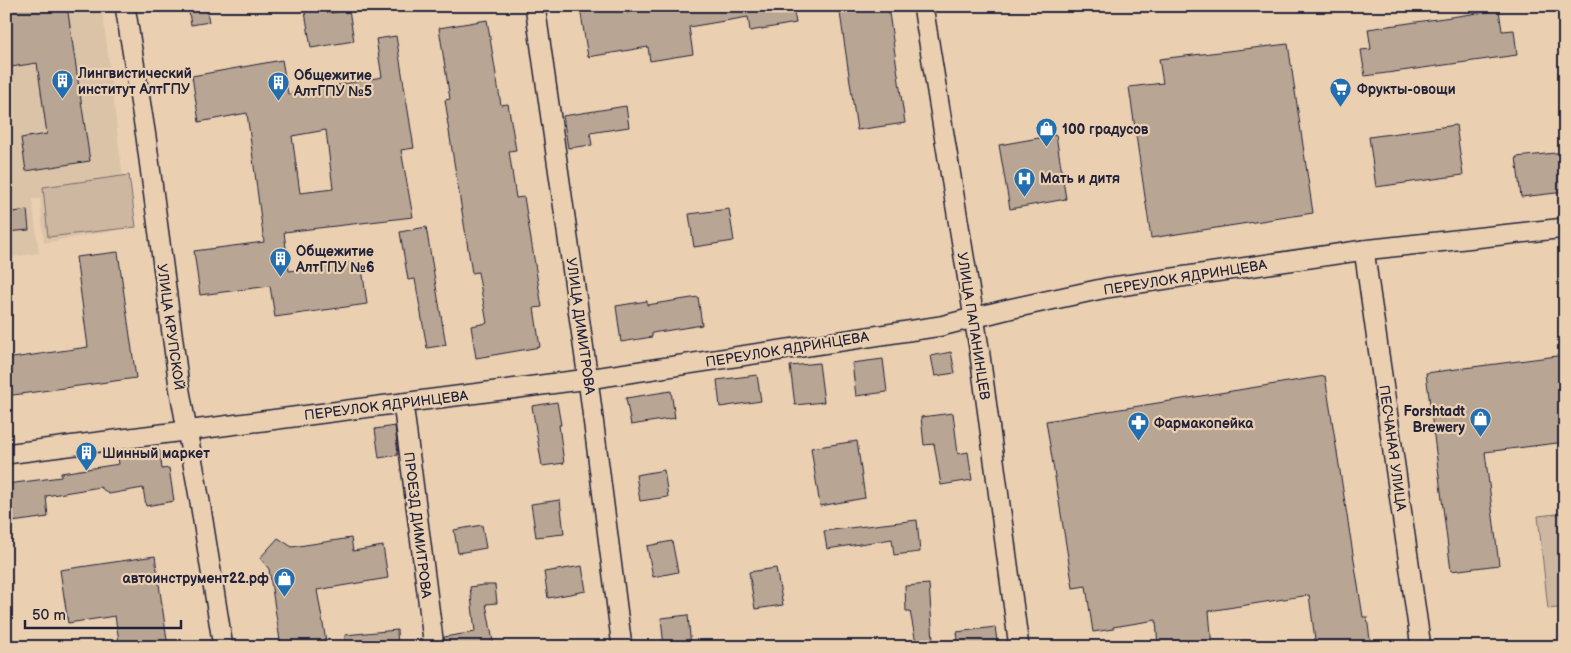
<svg xmlns="http://www.w3.org/2000/svg" width="1571" height="653" font-family="'Balsamiq Sans',sans-serif">
<style>
.built{fill:#dbc3a8}
.green{fill:#cdb7a0;stroke:#786c6e}
.building{fill:#b8a593;stroke:#22223b;fill-rule:evenodd}
.lines{fill:none;stroke-linecap:round;stroke-linejoin:round}
.minor-casing{stroke:#22223b;stroke-width:22}
.minor{stroke:#ead0b1;stroke-width:19}
.labels{text-anchor:middle;stroke-width:4.5;stroke-linejoin:round;paint-order:stroke}
.poi-label{font-size:14px;font-weight:bold;fill:#22223b;stroke:#ead0b1;text-anchor:start}
.street-label{font-size:14px;fill:#22223b;stroke:#ead0b1}
</style>
<rect width="100%" height="100%" fill="#ead0b1"/>
<filter id="ink" filterUnits="userSpaceOnUse"><feTurbulence type="fractalNoise" baseFrequency=".02" numOctaves="2"/><feDisplacementMap in="SourceGraphic" scale="10" xChannelSelector="R" yChannelSelector="G"/><feConvolveMatrix kernelMatrix="1 2 1 2 8 2 1 2 1" color-interpolation-filters="sRGB"/></filter>
<g filter="url(#ink)">
<path class="built" d="M6 6H102L129 228 44 243 40 199H32L39 253 6 258Z"/>
<g class="green">
<path d="M129 175 136 227 48 237 43 187Z"/>
<path d="M1565 513V607L1548 609 1538 516Z"/>
</g>
<g class="building">
<path d="M6 6H67L90 161 26 171 21 138 47 134 37 63 11 67 6 32Z"/>
<path d="M188 6H206L209 22 191 25Z"/>
<path d="M304 6H330L331 13 349 10 354 41 311 48Z"/>
<path d="M592 6H626L627 13 669 6H793L796 23 750 31 748 17 689 27 693 54 650 61 648 47 588 57 580 8Z"/>
<path d="M839 6H888L905 123 857 130Z"/>
<path d="M1499 10 1502 31 1514 30 1517 55 1365 76 1361 50 1371 49 1368 29Z"/>
<path d="M487 20 501 105 508 104 516 150 509 151 516 198 524 197 542 307 534 308 540 347 476 358 471 326 487 323 478 272 472 273 447 119H448L445 100 450 99 439 28Z"/>
<path d="M396 36 414 148 401 150 413 217 284 232 289 271 361 261 367 304 275 317 270 286 200 295 194 251 264 242 247 113 199 122 192 76 282 60 288 94 382 77 376 39ZM326 130 333 189 300 193 292 136Z"/>
<path d="M1288 44 1313 213 1151 238 1129 87 1163 83 1159 59Z"/>
<path d="M626 106 629 127 590 133 592 145 568 148 563 116Z"/>
<path d="M1456 125 1463 175 1376 187 1369 137Z"/>
<path d="M1056 135 1066 199 1010 209 999 145Z"/>
<path d="M1565 152V192L1521 197 1516 157Z"/>
<path d="M729 209 734 241 694 247 689 214Z"/>
<path d="M27 210 29 230 6 232V213Z"/>
<path d="M426 227 446 345 427 348 415 279 408 280 400 232Z"/>
<path d="M118 252 136 378 6 396V359L88 347 76 257Z"/>
<path d="M698 297 702 325 652 333V337L621 342 616 306 647 301V305Z"/>
<path d="M951 352 955 373 935 376 931 356Z"/>
<path d="M1565 355V442L1485 452 1499 565 1451 571 1426 373Z"/>
<path d="M883 359 887 392 856 396 852 363Z"/>
<path d="M819 363 824 402 795 405 790 366Z"/>
<path d="M757 375 761 401 720 407 717 380Z"/>
<path d="M1325 376 1363 617H1367L1371 647H1316L1309 595 1209 611 1212 647H1158L1156 620 1113 627V629L1093 632 1086 586 1073 588 1046 421Z"/>
<path d="M671 391 675 418 631 425 626 398Z"/>
<path d="M557 402 561 425H559L564 463 542 466 532 406Z"/>
<path d="M953 413 958 454 968 452 972 480 941 485 934 444 924 445 921 417Z"/>
<path d="M395 426 398 455 379 458 375 429Z"/>
<path d="M857 441 865 498 820 506 811 448Z"/>
<path d="M160 451 162 469 169 468 174 501 146 506 143 488 109 494 100 487 46 496 48 517 12 522 7 484 61 477V473L119 464 118 458Z"/>
<path d="M664 470 668 497 640 501 636 475Z"/>
<path d="M560 500 564 534 536 537 531 504Z"/>
<path d="M917 520 920 552 894 555 892 539 827 549 824 531Z"/>
<path d="M482 525 486 548 458 553 454 530Z"/>
<path d="M278 538 292 547 351 538 353 551 383 546 388 578 317 590 327 647H281L269 569 260 558Z"/>
<path d="M672 541 678 572 653 577 647 546Z"/>
<path d="M155 556 168 647H120L115 616 68 623 60 570Z"/>
<path d="M582 566 586 591 548 598 544 572Z"/>
<path d="M776 568 783 605 755 609 749 572Z"/>
<path d="M929 584 933 640 916 643 910 611H906L905 586Z"/>
<path d="M483 585H495L497 603 486 604 494 647H445L444 637 475 632 470 587Z"/>
<path d="M688 615 691 647H664L661 618Z"/>
<path d="M995 627 998 647H959L957 632Z"/>
<path d="M397 630 398 647H345V635Z"/>
</g>
<g class="lines">
<defs>
<g id="minor">
<path d="M125 6 146 137 179 386 200 502 223 647"/>
<path d="M535 6 588 379 622 647"/>
<path d="M923 6 979 348 1019 647"/>
<path d="M1364 250 1421 647"/>
<path d="M403 403 434 647"/>
<path d="M6 454 588 379 941 326 1009 309 1106 288 1364 250 1565 228"/>
</g>
</defs>
<use href="#minor" class="minor-casing"/>
<use href="#minor" class="minor"/>
</g>
</g>
<defs>
<symbol id="building-pin" viewBox="-11 -11 22 30"><path d="M0 17L-7.5 6A9.5 9.5 0 1 1 7.5 6Z" fill="#1f6fb2" stroke="#ead0b1"/><path d="M-4-6H4V6H1V3H-1V6H-4ZM-2.5-4.3h1.7v1.8h-1.7ZM.8-4.3h1.7v1.8H.8ZM-2.5-1h1.7V.8h-1.7ZM.8-1h1.7V.8H.8Z" fill="#fff"/></symbol>
<symbol id="supermarket-pin" viewBox="-11 -11 22 30"><path d="M0 17L-7.5 6A9.5 9.5 0 1 1 7.5 6Z" fill="#1f6fb2" stroke="#ead0b1"/><path d="M-6-5.5h2.5l.6 2H6L4.5 2H-2.5L-4.4-4H-6ZM-1.5 3.2a1.3 1.3 0 1 0 .1 0ZM3 3.2a1.3 1.3 0 1 0 .1 0Z" fill="#fff"/></symbol>
<symbol id="shop-pin" viewBox="-11 -11 22 30"><path d="M0 17L-7.5 6A9.5 9.5 0 1 1 7.5 6Z" fill="#1f6fb2" stroke="#ead0b1"/><path d="M-5-2.5h2.3a2.7 3.5 0 0 1 5.4 0H5L5.5 6h-11ZM-1.5-2.5h3a1.5 2.3 0 0 0-3 0Z" fill="#fff"/></symbol>
<symbol id="hospital-pin" viewBox="-11 -11 22 30"><path d="M0 17L-7.5 6A9.5 9.5 0 1 1 7.5 6Z" fill="#1f6fb2" stroke="#ead0b1"/><path d="M-5-5h3v3.5h4V-5h3V5h-3V1.5h-4V5h-3Z" fill="#fff"/></symbol>
<symbol id="pharmacy-pin" viewBox="-11 -11 22 30"><path d="M0 17L-7.5 6A9.5 9.5 0 1 1 7.5 6Z" fill="#1f6fb2" stroke="#ead0b1"/><path d="M-2-6h4v4h4v4h-4v4h-4v-4h-4v-4h4Z" fill="#fff"/></symbol>
</defs>
<g fill-rule="evenodd">
<use href="#building-pin" x="50" y="68" width="25" height="34"/>
<use href="#building-pin" x="266" y="70" width="25" height="34"/>
<use href="#supermarket-pin" x="1328" y="76" width="25" height="34"/>
<use href="#shop-pin" x="1034" y="116" width="25" height="34"/>
<use href="#hospital-pin" x="1012" y="166" width="25" height="34"/>
<use href="#building-pin" x="268" y="246" width="25" height="34"/>
<use href="#shop-pin" x="1468" y="406" width="25" height="34"/>
<use href="#pharmacy-pin" x="1126" y="410" width="25" height="34"/>
<use href="#building-pin" x="74" y="440" width="25" height="34"/>
<use href="#shop-pin" x="272" y="566" width="25" height="34"/>
</g>
<g class="labels">
<g class="poi-label">
<text x="78" y="78">Лингвистический<tspan x="78" dy="16">институт АлтГПУ</tspan></text>
<text x="294" y="80">Общежитие<tspan x="294" dy="16">АлтГПУ №5</tspan></text>
<text x="1357" y="94">Фрукты-овощи</text>
<text x="1062" y="134">100 градусов</text>
<text x="1040" y="183">Мать и дитя</text>
<text x="296" y="256">Общежитие<tspan x="296" dy="16">АлтГПУ №6</tspan></text>
<text x="1465" y="416" text-anchor="end">Forshtadt<tspan x="1465" dy="16">Brewery</tspan></text>
<text x="1154" y="428">Фармакопейка</text>
<text x="102" y="458">Шинный маркет</text>
<text x="269" y="583" text-anchor="end">автоинструмент22.рф</text>
</g>
<g class="street-label">
<text transform="translate(1185 277) rotate(-9)" y="5">ПЕРЕУЛОК ЯДРИНЦЕВА</text>
<text transform="translate(581 326) rotate(82)" y="5">УЛИЦА ДИМИТРОВА</text>
<text transform="translate(974 326) rotate(81)" y="5">УЛИЦА ПАПАНИНЦЕВ</text>
<text transform="translate(171 327) rotate(82)" y="5">УЛИЦА КРУПСКОЙ</text>
<text transform="translate(787 349) rotate(-9)" y="5">ПЕРЕУЛОК ЯДРИНЦЕВА</text>
<text transform="translate(386 405) rotate(-7)" y="5">ПЕРЕУЛОК ЯДРИНЦЕВА</text>
<text transform="translate(1393 448) rotate(82)" y="5">ПЕСЧАНАЯ УЛИЦА</text>
<text transform="translate(418 525) rotate(83)" y="5">ПРОЕЗД ДИМИТРОВА</text>
</g>
</g>
<rect width="1571" height="653" fill="none" stroke="#ead0b1" stroke-width="25"/>
<rect x="12" y="12" width="1546" height="628" fill="none" stroke="#22223b" stroke-width="2" filter="url(#ink)"/>
<path d="M25 620v8h156v-8" fill="none" stroke="#22223b" stroke-width="2.5"/>
<text x="32" y="620" font-size="15" fill="#22223b" stroke="#ead0b1" stroke-width="4" paint-order="stroke">50 m</text>
</svg>
